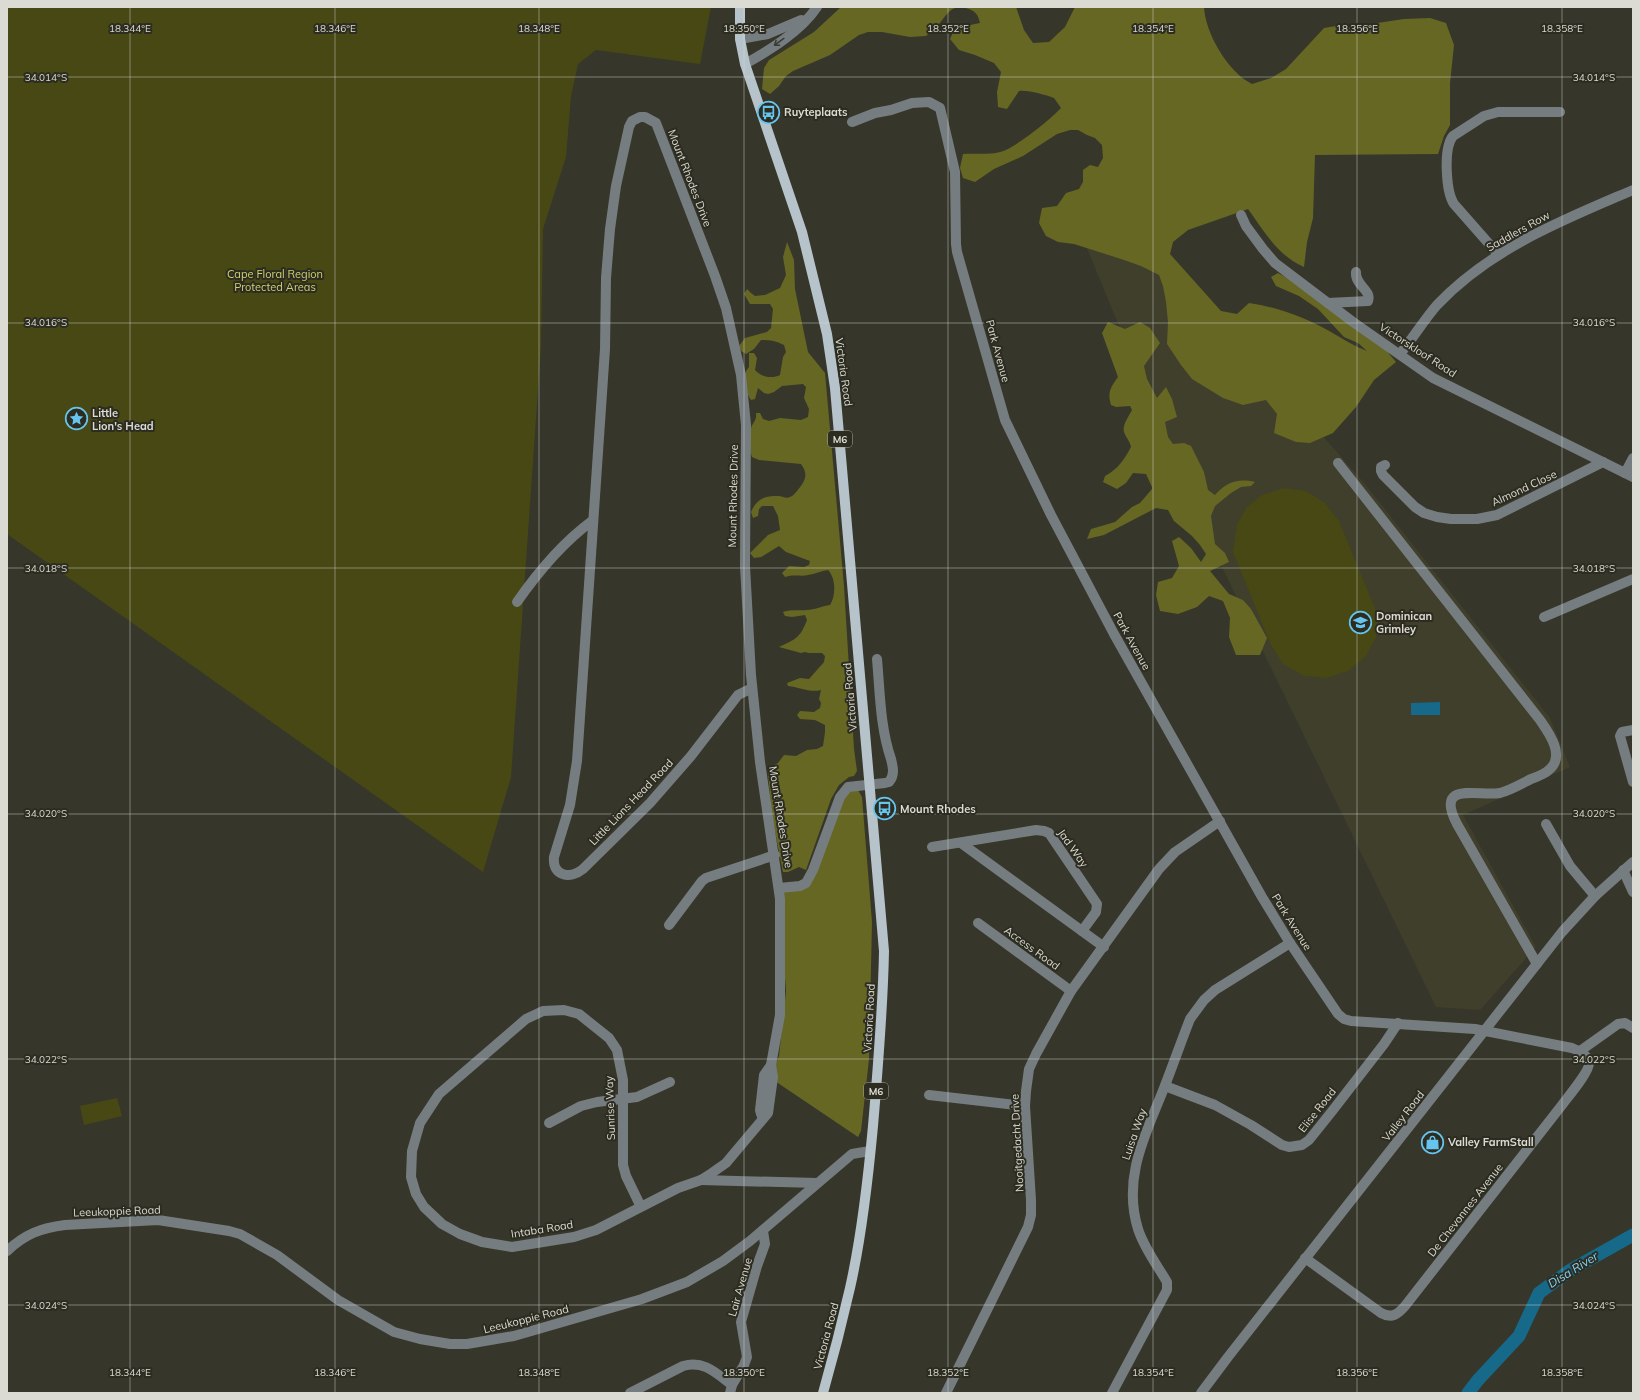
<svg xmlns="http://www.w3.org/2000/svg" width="1640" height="1400" font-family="Mulish,sans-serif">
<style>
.built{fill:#3f3f2c}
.green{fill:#484815}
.forest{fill:#666723}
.water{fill:#176989}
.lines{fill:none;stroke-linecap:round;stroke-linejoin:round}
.river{stroke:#176989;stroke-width:13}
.minor{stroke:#767d80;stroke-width:10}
.major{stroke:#b6c3ca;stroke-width:10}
.oneway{stroke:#3b3c33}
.ticks{fill:none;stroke:#dbdbd4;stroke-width:1;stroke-opacity:0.45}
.labels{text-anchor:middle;stroke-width:4;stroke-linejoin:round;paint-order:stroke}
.shield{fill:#2c2c20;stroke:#a6a69e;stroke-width:1}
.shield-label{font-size:10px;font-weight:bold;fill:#dbdbd4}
.poi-label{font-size:11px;font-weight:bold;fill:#dbdbd4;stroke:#2c2c20;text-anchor:start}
.street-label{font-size:11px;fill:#dbdbd4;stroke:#2c2c20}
.park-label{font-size:11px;fill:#d0d272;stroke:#2c2c20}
.water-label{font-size:12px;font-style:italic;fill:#84d5fb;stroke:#2c2c20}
.ticks-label{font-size:10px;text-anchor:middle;fill:#dbdbd4;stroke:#2c2c20;stroke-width:4;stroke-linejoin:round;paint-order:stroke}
</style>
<rect width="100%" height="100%" fill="#36372a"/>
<path class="built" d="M1076 222 1169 261 1365 484 1550 718 1570 767 1463 815 1536 947 1480 1010 1436 1007 1202 526Z"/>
<g class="green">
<path d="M7 7H711L700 64 596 50 578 64 571 96 566 157 543 229 541 346 511 777 483 872 7 534Z"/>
<path d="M1284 488 1306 491 1325 503 1339 521 1378 616 1376 637 1366 656 1350 670 1327 678 1304 676 1283 664 1271 645 1233 552 1237 524 1247 507 1262 495Z"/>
<path d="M117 1098 122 1116 84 1125 80 1106Z"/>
</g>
<g class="forest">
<path d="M841 7H1016L1024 30 1033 43 1049 42 1065 27 1075 7H1204C1205 29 1221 58 1237 73 1241 78 1247 81 1252 84L1271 78 1286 69 1324 28 1342 25H1364L1404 19 1430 18 1446 23 1454 45 1450 83V125L1444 136 1438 154 1315 155 1313 218 1307 242 1304 267C1278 256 1264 231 1248 209L1188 230 1173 242 1170 254 1221 311 1237 314 1249 303C1278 307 1306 318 1331 332 1343 339 1354 346 1367 351L1358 343 1344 337 1318 309 1299 296 1276 286 1271 277 1278 273 1302 286 1385 349 1396 362 1374 380 1356 407 1333 433 1310 443 1296 442 1274 433 1277 414 1266 400 1243 405 1223 398 1192 379 1181 365 1167 344 1168 322 1166 302 1163 286 1159 275 1141 266 1121 259 1074 244 1058 242 1046 236 1039 223 1042 208 1057 206 1066 193 1079 189 1083 182V170L1090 165 1098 167 1103 158 1102 145 1095 138 1087 135 1078 130H1070L1057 134 1023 156 994 169 975 182 963 178 960 168 963 154C974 153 989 155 1000 152 1014 149 1050 120 1061 108L1054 98C1045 95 1029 90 1019 91L1007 109 998 107 997 92 1001 72 994 63 975 55 959 50 950 39 955 28 980 23C978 16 977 12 969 9 951 3 948 14 938 25 934 29 930 32 926 36L910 37 882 32H868L859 35 830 55 793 71 786 76 779 86 770 94 762 89 764 68 769 60 814 32Z"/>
<path d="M787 242 794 260 795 289 808 352 825 373 844 586 854 749 857 771 854 776 849 777 839 785 831 799 806 870 799 867 788 872H783L772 816 768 773 772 766 778 763 784 755 796 756 807 750 817 749 823 746 825 732V725L815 720 800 719 797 715 800 711 814 712 820 708 821 703 819 699 821 690C810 693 799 687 788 686L787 683 800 678 809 679 824 662 825 656 822 653H809L805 652 801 653 779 647C796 639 800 638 807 620L805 615 792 617 785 616 783 612C792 609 799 611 807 610 814 610 822 606 830 605 836 596 836 578 828 570 821 571 815 574 808 575 802 577 794 574 785 577L782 573 789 566 804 567 809 565 810 561 786 552 779 546 761 557 754 558 750 553 768 535 780 530 778 516 773 506H762L759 509 758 516 753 518 751 512C756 500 764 495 778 496 782 496 786 499 790 497 793 496 795 493 797 491 805 481 809 475 801 464L759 460 752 457C750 451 748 434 751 428 753 422 757 421 756 413H760L763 419 769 421 780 418 801 420 808 417 809 409 804 398 806 387 803 384 782 386 774 392 768 394 764 393 758 388 755 399 751 400C745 392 741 375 749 367V353H754L757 358 755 370C761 377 772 379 780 375L783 357 786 352 784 345C776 341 770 340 761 340L754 349 746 354 741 351 739 346 745 338 767 332 771 328 773 309 770 304H750L744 294 747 289 751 293 755 296 765 295 780 288 786 275 783 257Z"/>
<path d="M1108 322 1125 329 1140 322 1150 328 1160 343 1144 366 1147 379 1157 398 1166 387 1172 399 1177 417 1165 422 1168 437 1173 444 1184 443 1191 446 1204 472 1208 490 1215 495C1227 482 1237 478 1255 482L1251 486 1241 487 1231 493 1215 506 1211 516 1215 544 1225 553 1229 562 1210 571 1229 594 1243 600 1251 609 1267 638 1260 655H1236L1229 637 1230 618 1223 601 1209 596 1197 607 1178 614 1160 611 1156 595 1158 582 1172 578 1179 566 1172 541 1179 537 1191 548 1201 562 1206 554 1200 545 1192 536 1174 521 1168 510 1156 508 1104 535 1087 539 1091 529 1115 522 1132 507 1140 503 1152 489V487L1146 474 1133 473 1126 483 1117 489 1103 482 1105 476C1118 469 1124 460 1131 447 1130 441 1126 438 1124 432 1122 425 1129 416 1132 410L1130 406 1116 407 1111 405C1107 392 1111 387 1118 377L1102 333Z"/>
<path d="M848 790H858L862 797 872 922 869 1059 861 1131 858 1137 769 1077 779 1056 786 991 784 964V892L805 887Z"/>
</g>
<path class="water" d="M1440 702V715H1411V703Z"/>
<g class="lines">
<path class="river" d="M1468 1393 1478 1380 1519 1336 1539 1293 1569 1271 1633 1235"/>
<g class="minor">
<path d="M740 39 768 34 801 20"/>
<path d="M745 64C770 50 801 31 817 7"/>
<path d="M852 122 875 113 891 110 912 103 929 102 940 108 955 172 956 244 957 252 1005 420 1051 515 1114 634 1262 897 1290 943 1338 1014 1344 1019 1351 1021 1475 1029 1572 1048C1579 1051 1587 1054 1589 1062 1591 1070 1567 1098 1562 1105L1405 1306C1398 1314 1392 1319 1381 1313L1305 1258"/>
<path d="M1241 215 1246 226 1263 249 1275 263 1353 322 1433 378 1633 477"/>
<path d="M1498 254 1454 204C1446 192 1443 148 1453 136L1484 116 1498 112H1560"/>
<path d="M1328 303 1368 301C1372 290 1355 286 1356 272"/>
<path d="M1400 354C1413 338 1424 320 1437 305 1491 248 1563 220 1633 190"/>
<path d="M1338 463 1540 720C1549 733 1565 755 1550 769 1545 774 1537 777 1531 779 1521 784 1511 790 1500 793 1479 797 1434 780 1457 824L1537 964"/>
<path d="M1385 465 1381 467V471L1383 475 1415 507 1424 513 1437 517 1451 519H1477L1497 515 1603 462"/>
<path d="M1625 473 1633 458"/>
<path d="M517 602C538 572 562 543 592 521"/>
<path d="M1544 617 1633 579"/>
<path d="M1633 730 1622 732 1620 736 1633 782"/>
<path d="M1546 824 1570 866 1595 896"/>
<path d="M961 843 1104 947"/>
<path d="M932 847 1036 830 1044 831 1049 833 1097 904 1096 912 1082 931"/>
<path d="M1623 870 1633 892"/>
<path d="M779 888 800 886 806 883 813 870 840 797 848 787 885 783 889 782C895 775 893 767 891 759 880 727 880 692 877 659"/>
<path d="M978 923 1071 991"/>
<path d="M669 925 702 881 706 878 775 855"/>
<path d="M1580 1051 1618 1024 1625 1023 1633 1028"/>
<path d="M1165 1086 1215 1105 1251 1125 1282 1145 1289 1147 1302 1145 1309 1140 1333 1110 1384 1044 1398 1023"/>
<path d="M929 1095 1025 1106"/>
<path d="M763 1118 761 1114 760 1110 764 1075 771 1065"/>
<path d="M549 1123 581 1106 597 1102 637 1097 670 1082"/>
<path d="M701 1180 817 1183"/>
<path d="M641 1207 626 1176 623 1165V1080L617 1050 609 1038 579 1014 564 1010 543 1011 526 1019 439 1094 420 1123 412 1151 411 1177 416 1194 424 1207 442 1224 460 1234 482 1242 512 1247 574 1237 596 1230 678 1188 701 1180 709 1175 726 1163 768 1113 773 1077 771 1065 780 1015V899L760 762 751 675 745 566 746 425 741 375 726 308 715 276 656 123 645 117H640L632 121 629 127 616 186 610 229 606 278 605 349 577 761 570 805 554 857C552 877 571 879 583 869L650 803 691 756 738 695 752 688"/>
<path d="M7 1251C25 1234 41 1228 65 1225L158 1220 229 1231 240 1234 277 1255 338 1300 394 1332 420 1339 450 1344H467L514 1336 642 1299 687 1282 723 1261 750 1241 852 1154 870 1151"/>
<path d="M630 1393 683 1366C704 1360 716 1373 732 1385"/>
<path d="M730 1393 732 1385 744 1365 747 1357 741 1322 757 1266 765 1244 763 1231"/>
<path d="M946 1393 1028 1227 1031 1215V1200L1025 1106 1026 1091 1029 1069 1036 1054 1071 991 1159 869 1175 852 1220 821"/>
<path d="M1112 1393 1167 1290V1282C1157 1265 1144 1248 1138 1229 1122 1177 1146 1134 1164 1088 1173 1065 1181 1042 1190 1019L1204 1000 1215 990 1290 943"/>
<path d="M1201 1393 1228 1357 1562 932 1595 896 1633 862"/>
</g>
<path class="major" d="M740 7V39L745 64 802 232 827 334 835 388 884 951C883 1009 878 1067 873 1126 868 1180 862 1235 850 1288 842 1323 833 1358 823 1393"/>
</g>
<defs><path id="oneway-shaft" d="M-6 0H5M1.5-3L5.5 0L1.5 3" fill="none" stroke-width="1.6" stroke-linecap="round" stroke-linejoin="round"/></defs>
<use class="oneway" href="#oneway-shaft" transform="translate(779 42) rotate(144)"/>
<path class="ticks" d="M130 7V1393M335 7V1393M539 7V1393M744 7V1393M948 7V1393M1153 7V1393M1357 7V1393M1562 7V1393M7 77H1633M7 323H1633M7 568H1633M7 814H1633M7 1059H1633M7 1305H1633"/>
<defs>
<symbol id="bus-ring" viewBox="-11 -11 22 22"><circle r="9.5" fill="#2c2c20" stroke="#66c4ef" stroke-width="1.5"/><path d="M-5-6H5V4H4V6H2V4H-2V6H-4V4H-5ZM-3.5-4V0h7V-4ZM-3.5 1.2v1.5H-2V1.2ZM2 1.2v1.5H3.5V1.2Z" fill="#66c4ef"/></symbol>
<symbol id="sight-ring" viewBox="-11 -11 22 22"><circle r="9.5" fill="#2c2c20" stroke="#66c4ef" stroke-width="1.5"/><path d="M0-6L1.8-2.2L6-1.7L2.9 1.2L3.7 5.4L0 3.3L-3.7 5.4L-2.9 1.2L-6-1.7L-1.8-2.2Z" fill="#66c4ef"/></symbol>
<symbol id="school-ring" viewBox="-11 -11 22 22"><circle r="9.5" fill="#2c2c20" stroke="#66c4ef" stroke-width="1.5"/><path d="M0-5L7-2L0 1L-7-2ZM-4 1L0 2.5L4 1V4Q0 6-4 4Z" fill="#66c4ef"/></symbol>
<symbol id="shop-ring" viewBox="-11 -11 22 22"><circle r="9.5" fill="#2c2c20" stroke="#66c4ef" stroke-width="1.5"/><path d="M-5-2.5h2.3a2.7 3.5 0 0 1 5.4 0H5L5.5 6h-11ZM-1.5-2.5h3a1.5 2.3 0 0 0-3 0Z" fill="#66c4ef"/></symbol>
</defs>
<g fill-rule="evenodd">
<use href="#bus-ring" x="756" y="100" width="25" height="25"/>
<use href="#sight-ring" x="64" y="406" width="25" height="25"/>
<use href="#school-ring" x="1348" y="610" width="25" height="25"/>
<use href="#bus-ring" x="872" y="796" width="25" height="25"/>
<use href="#shop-ring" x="1420" y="1130" width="25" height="25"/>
</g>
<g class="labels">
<g class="shield">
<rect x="828" y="431" width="24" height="16" rx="3"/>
<rect x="864" y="1083" width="24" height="16" rx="3"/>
</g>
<g class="shield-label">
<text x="840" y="443">M6</text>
<text x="876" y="1095">M6</text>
</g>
<g class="poi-label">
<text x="784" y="116">Ruyteplaats</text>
<text x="92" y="417">Little<tspan x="92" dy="13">Lion's Head</tspan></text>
<text x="1376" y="620">Dominican<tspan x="1376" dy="13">Grimley</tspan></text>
<text x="900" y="813">Mount Rhodes</text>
<text x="1448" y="1146">Valley FarmStall</text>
</g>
<g class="street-label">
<text transform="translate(690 178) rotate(69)" y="4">Mount Rhodes Drive</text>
<text transform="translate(1518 231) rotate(-29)" y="4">Saddlers Row</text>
<text transform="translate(1418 350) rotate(33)" y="4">Victorskloof Road</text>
<text transform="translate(998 351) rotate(75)" y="4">Park Avenue</text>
<text transform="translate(844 372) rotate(82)" y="4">Victoria Road</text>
<text transform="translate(1524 488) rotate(-25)" y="4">Almond Close</text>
<text transform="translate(733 496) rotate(-89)" y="4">Mount Rhodes Drive</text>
<text transform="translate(1132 641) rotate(61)" y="4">Park Avenue</text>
<text transform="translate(850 697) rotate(-95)" y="4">Victoria Road</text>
<text transform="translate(631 802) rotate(-46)" y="4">Little Lions Head Road</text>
<text transform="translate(781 817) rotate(81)" y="4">Mount Rhodes Drive</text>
<text transform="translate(1073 848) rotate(55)" y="4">Jad Way</text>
<text transform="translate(1292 922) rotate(58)" y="4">Park Avenue</text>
<text transform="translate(1032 948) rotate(36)" y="4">Access Road</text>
<text transform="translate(869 1018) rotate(-87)" y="4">Victoria Road</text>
<text transform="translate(610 1108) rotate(-92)" y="4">Sunrise Way</text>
<text transform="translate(1317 1110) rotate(-52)" y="4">Elise Road</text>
<text transform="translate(1403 1116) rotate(-52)" y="4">Valley Road</text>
<text transform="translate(1134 1134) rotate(-71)" y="4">Luisa Way</text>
<text transform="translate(1017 1143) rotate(-93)" y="4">Nooitgedacht Drive</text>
<text transform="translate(1465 1210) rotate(-52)" y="4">De Chevonnes Avenue</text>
<text transform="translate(117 1211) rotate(-2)" y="4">Leeukoppie Road</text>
<text transform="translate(542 1229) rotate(-9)" y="4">Intaba Road</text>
<text transform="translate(740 1287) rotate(-74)" y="4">Lair Avenue</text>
<text transform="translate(526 1319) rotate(-14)" y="4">Leeukoppie Road</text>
<text transform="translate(826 1336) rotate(-75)" y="4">Victoria Road</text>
</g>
<g class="park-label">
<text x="275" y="278">Cape Floral Region<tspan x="275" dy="13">Protected Areas</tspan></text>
</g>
<g class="water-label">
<text transform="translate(1573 1270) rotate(-32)" y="4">Disa River</text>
</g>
</g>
<g class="ticks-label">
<text x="130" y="32">18.344°E</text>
<text x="335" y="32">18.346°E</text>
<text x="539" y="32">18.348°E</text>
<text x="744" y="32">18.350°E</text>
<text x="948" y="32">18.352°E</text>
<text x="1153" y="32">18.354°E</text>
<text x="1357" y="32">18.356°E</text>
<text x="1562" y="32">18.358°E</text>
<text x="46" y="81">34.014°S</text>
<text x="1594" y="81">34.014°S</text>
<text x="46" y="326">34.016°S</text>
<text x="1594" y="326">34.016°S</text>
<text x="46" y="572">34.018°S</text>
<text x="1594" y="572">34.018°S</text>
<text x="46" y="817">34.020°S</text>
<text x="1594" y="817">34.020°S</text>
<text x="46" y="1063">34.022°S</text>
<text x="1594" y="1063">34.022°S</text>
<text x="46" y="1309">34.024°S</text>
<text x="1594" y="1309">34.024°S</text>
<text x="130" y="1376">18.344°E</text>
<text x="335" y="1376">18.346°E</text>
<text x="539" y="1376">18.348°E</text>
<text x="744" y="1376">18.350°E</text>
<text x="948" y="1376">18.352°E</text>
<text x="1153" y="1376">18.354°E</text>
<text x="1357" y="1376">18.356°E</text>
<text x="1562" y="1376">18.358°E</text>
</g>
<rect width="1640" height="1400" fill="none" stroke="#dbdbd4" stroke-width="16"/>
</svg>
